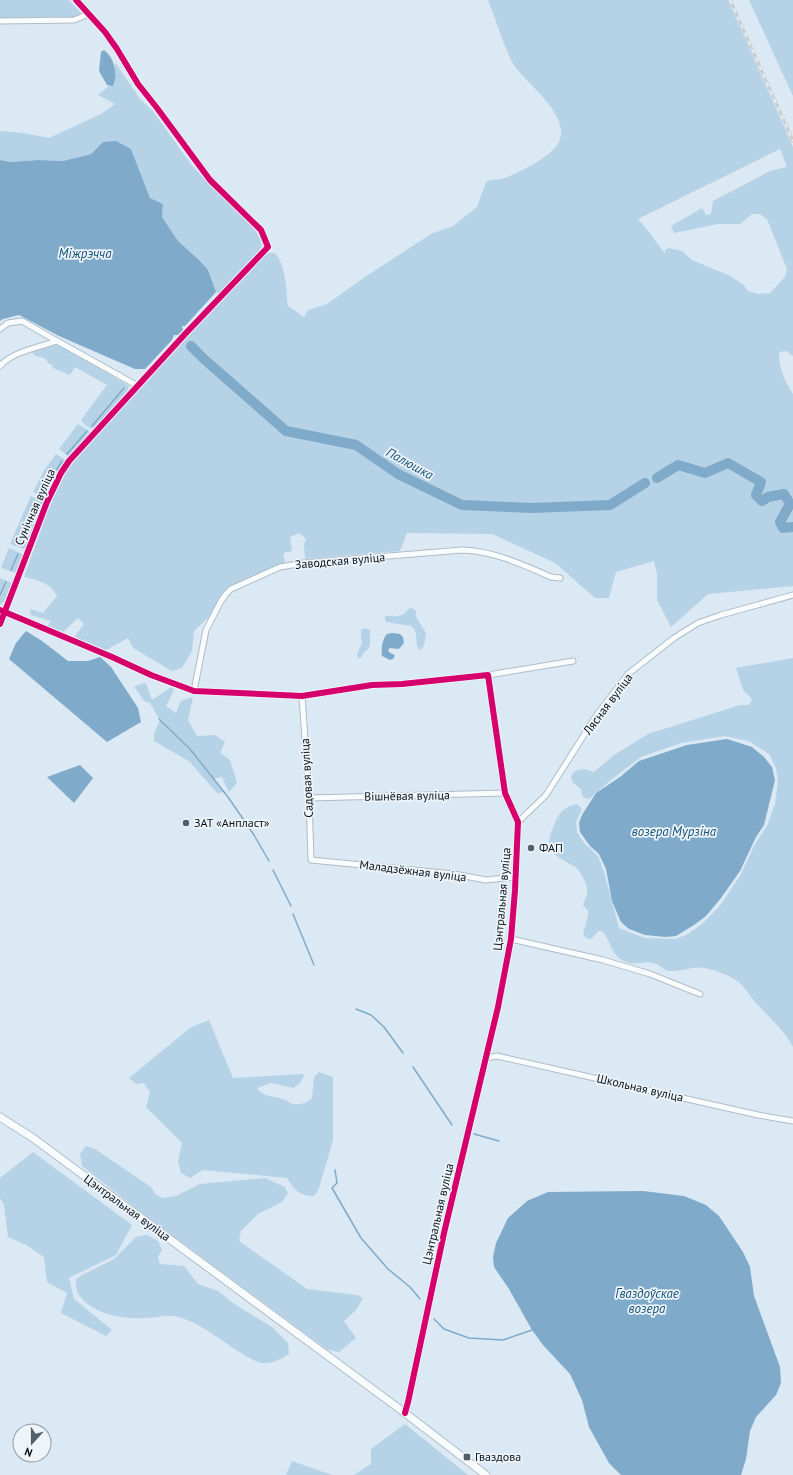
<svg xmlns="http://www.w3.org/2000/svg" width="793" height="1475" font-family="'PT Sans',sans-serif">
<style>
.green{fill:#b6d2e7;fill-rule:evenodd}
.water{fill:#80aac9}
.lines{fill:none;stroke-linecap:round;stroke-linejoin:round}
.stream{stroke:#80aac9;stroke-width:1.5}
.river{stroke:#80aac9;stroke-width:10}
.street-casing{stroke:#b0bcc6;stroke-width:7}
.secondary-casing{stroke:#b0bcc6;stroke-width:9}
.street{stroke:#f9fcfd;stroke-width:5}
.secondary{stroke:#f9fcfd;stroke-width:7}
.rail-casing{stroke:#c8cccf;stroke-width:3}
.rail{stroke:#eef4f9;stroke-width:1.5;stroke-dasharray:4.5;stroke-linecap:butt}
.cycleway-casing{stroke:#eef4f9;stroke-width:8}
.cycleway{stroke:#d6006c;stroke-width:6}
.poi-dot{fill:#525f68;stroke:#eef4f9;stroke-width:1.5}
.labels{text-anchor:middle;stroke-width:3.5;stroke-linejoin:round;paint-order:stroke}
.street-label{font-size:12px;fill:#08141c;stroke:#eef4f9}
.poi-label{font-size:12px;fill:#08141c;stroke:#eef4f9;text-anchor:start}
.water-label{font-size:13px;font-style:italic;fill:#14547b;stroke:#eef4f9}
</style>
<rect width="100%" height="100%" fill="#dae9f4"/>
<g class="green">
<path d="M0 0H69L81 13 74 17 0 18Z"/>
<path d="M488 0H728L793 147V356L786 351 779 352C779 367 784 381 793 394V586L708 594 671 627 657 600V574L654 561 616 572 609 598H595L555 563 492 534 407 533 400 551 305 559 304 545 306 539 299 533 290 537 292 551 283 553 285 562 229 587 223 592 210 616 194 631 192 651 182 668 172 671 133 648 128 638 106 650 74 637 84 624 78 618 63 632 47 627 51 621 31 615 30 609 43 613 57 596C51 583 37 580 24 577L48 510 68 468 187 336 260 260 269 253H275C286 266 286 289 288 306L304 317 308 310 327 304 362 279 431 234 453 226 477 207 486 182C491 179 496 180 501 179 516 175 541 161 552 151 584 121 523 84 511 60 502 41 496 20 488 0ZM780 149 787 167 770 171 713 201 711 214 706 215 702 208 671 226 674 233 718 224H740L752 214H760L767 219 787 269 785 277 770 293 758 294 748 291 744 285 730 276 692 260 682 251 669 248 665 250V254L650 233 638 219ZM190 341 193 344 197 345 212 359 206 365 190 352 186 345Z"/>
<path d="M749 0H793V96Z"/>
<path d="M115 62 140 99 153 111 190 163 207 182 254 228 260 239 262 246 259 251 219 294 216 292 208 270 200 261 178 241 162 217 163 204 150 198 131 149 103 142 91 154 63 161 38 160 11 162 0 160V131L24 133 49 138 101 114 115 104 98 95 115 81Z"/>
<path d="M55 345 64 347 129 386 128 392 95 429C89 429 84 424 81 420L107 385 75 367 70 375 53 368 52 365 48 363 46 359 41 357 35 356 32 352Z"/>
<path d="M78 424 90 432V434L70 456H68L59 449Z"/>
<path d="M56 454 65 460V463L47 498H45L33 492 43 472Z"/>
<path d="M31 496 44 502V504L26 548 24 549 10 544Z"/>
<path d="M9 548 22 554 23 556 16 573 1 568Z"/>
<path d="M0 578 12 583 5 601 0 605Z"/>
<path d="M412 608 416 611V617L426 633C425 639 425 647 420 650L417 647 416 634 414 629 411 626 386 622 385 619V616C394 616 404 618 408 609Z"/>
<path d="M365 628 370 630V644L368 649 364 652 361 658H358L357 654 362 643 361 636V630Z"/>
<path d="M793 658V1047C784 1030 769 1017 756 1003 750 996 744 985 736 980 728 975 715 970 705 968 694 966 681 972 669 971 663 970 659 964 653 963 642 960 634 967 624 961 610 954 612 943 603 932L599 931 591 939 586 938 583 934 588 916V911L583 905C584 902 585 900 586 897 590 889 584 878 579 871 577 867 573 866 570 864 546 851 545 846 555 823 559 812 566 806 577 804L582 809 576 822 577 832 584 843 598 856 604 872 619 928 645 938 675 939 686 935 702 924 719 907 740 876 755 844 767 826 775 804 778 782 776 768 769 754 749 741 724 736 681 743 641 757 612 779 589 799C583 799 581 794 581 789L572 782 571 776 575 771 584 769 594 772 614 755 648 734 740 705H749L752 699 743 690 736 668Z"/>
<path d="M146 683 152 700 171 687 174 690 166 706 176 713 181 701 193 697 188 720 197 736 215 735 225 742 220 753 230 760 237 783 229 792 222 777 216 778 214 780 224 791 218 794 190 762 154 741V734L160 720 150 703 144 701 134 686Z"/>
<path d="M209 1020 233 1078 305 1074 300 1083 294 1088 270 1083 257 1088C262 1097 274 1096 283 1099 287 1100 290 1104 294 1104 301 1105 307 1103 312 1098L314 1077 319 1072 333 1077V1140L319 1188 314 1196C299 1196 294 1189 287 1178L203 1170 190 1178 181 1173 178 1162 182 1143 146 1107 150 1092 144 1083 136 1084 129 1078 190 1028Z"/>
<path d="M86 1146 95 1149 151 1187 156 1195 163 1198 176 1196 200 1184 265 1178 285 1187 288 1193 282 1202 258 1214 241 1231 239 1241 307 1289 357 1295 363 1298 356 1310 344 1321 356 1338 339 1352 328 1350 142 1213 82 1166 80 1154Z"/>
<path d="M33 1152 132 1225 116 1255 69 1278 74 1299 112 1330 106 1336 61 1313 67 1293 47 1282 44 1257 26 1245 8 1237 4 1205 0 1198V1178Z"/>
<path d="M147 1235 158 1241 162 1250 158 1257 160 1264 184 1266 198 1284 218 1291 233 1303 272 1327 288 1343 289 1354C280 1360 272 1364 261 1363 257 1362 253 1360 250 1358 228 1347 201 1322 178 1317 167 1314 156 1318 144 1318 125 1319 105 1316 89 1305 79 1297 75 1292 76 1279L84 1274 114 1259 136 1237Z"/>
<path d="M405 1424 468 1475H354L371 1464V1449Z"/>
<path d="M292 1461 332 1475H286Z"/>
</g>
<g class="water">
<path d="M104 50C115 58 118 75 113 86L107 85 99 71 101 52Z"/>
<path d="M116 141 131 149 150 198 163 204 162 217 178 241 200 261 208 270 216 292 185 326H182L183 330 178 335H174L172 340 145 369H135L59 336 19 315 3 319 0 321V160L11 162 38 160 63 161 91 154 103 142Z"/>
<path d="M26 631 42 641 68 661H88L100 657 111 667 138 708 141 722 107 742 9 659 16 643Z"/>
<path d="M392 633 400 634 403 637 404 643 399 649 390 648 388 650 390 653 393 654 395 656 393 659 390 660 382 656C381 648 382 640 387 634Z"/>
<path d="M727 739 752 747 764 757 772 767 775 780 764 825 756 837 740 871 721 898 706 916 694 925 676 936 666 937 645 935 629 929 621 922 612 901 606 869 599 854 590 846 580 832 579 823 582 815 596 793 620 777 639 761 687 745Z"/>
<path d="M80 765 93 778 74 803 47 777Z"/>
<path d="M643 1191 684 1196 706 1205 719 1216 743 1252 750 1267 754 1296 780 1367 781 1383 776 1395 756 1417 750 1431 746 1459 741 1475H621L609 1463 589 1427 582 1400 570 1374 543 1345 532 1330 509 1289 494 1267 493 1257 496 1243 508 1218 527 1201 548 1192Z"/>
</g>
<g class="lines">
<g class="stream">
<path d="M92 426 124 388"/>
<path d="M67 454 87 431"/>
<path d="M45 495 53 476 62 461"/>
<path d="M22 545 41 503"/>
<path d="M11 570 18 554"/>
<path d="M0 595 6 582"/>
<path d="M159 719 190 749 228 797 254 835 269 861"/>
<path d="M273 870 291 906"/>
<path d="M293 914 314 965"/>
<path d="M356 1009 371 1015 384 1027 403 1053"/>
<path d="M413 1067 452 1125"/>
<path d="M474 1134 499 1141"/>
<path d="M335 1170 337 1183 332 1188 361 1238 388 1269 410 1287 420 1299"/>
<path d="M434 1319 444 1329 469 1338 503 1340 532 1330"/>
</g>
<g class="river">
<path d="M191 346 204 359 286 431 356 445 398 474 462 505 532 508 610 505 645 483"/>
<path d="M657 478 678 465 705 473 728 463 761 482 756 495 762 501 768 497 784 494 790 504 780 522 783 528 793 527"/>
</g>
<defs>
<g id="street">
<path d="M0 21 74 20 89 14"/>
<path d="M0 329 8 323 22 321 57 341"/>
<path d="M0 366C12 352 39 347 57 341L138 386"/>
<path d="M0 610 112 657 151 675 194 691 302 696 372 685 402 684 488 675 505 793 518 822 515 890 511 939 498 1007 444 1233 408 1402 405 1413"/>
<path d="M0 624 47 502 61 473 69 461 186 333 268 247 261 230 210 180 157 108 138 84 117 49 105 32 76 0"/>
<path d="M488 675 573 661"/>
<path d="M194 691 206 630 221 601 226 594 231 589 280 567 304 563 462 550C493 551 522 564 551 577L560 578"/>
<path d="M302 696 309 798 311 860 454 874 486 880 516 877"/>
<path d="M309 798 505 793"/>
<path d="M518 822 546 795 596 716 628 674 674 638 698 623 721 615 793 595"/>
<path d="M511 939 603 960 650 974 700 994"/>
<path d="M486 1058 497 1056 758 1115 793 1121"/>
</g>
<path id="secondary" d="M0 1117 33 1138 405 1413 486 1475"/>
</defs>
<use href="#street" class="street-casing"/>
<use href="#secondary" class="secondary-casing"/>
<use href="#street" class="street"/>
<use href="#secondary" class="secondary"/>
<defs>
<path id="rail" d="M730 0 793 141"/>
</defs>
<use href="#rail" class="rail-casing"/>
<use href="#rail" class="rail"/>
<defs>
<g id="cycleway">
<path d="M0 610 112 657 151 675 194 691 302 696 372 685 402 684 488 675 505 793 518 822 515 890 511 939 498 1007 444 1233 408 1402 405 1413"/>
<path d="M0 624 47 502 61 473 69 461 186 333 268 247 261 230 210 180 157 108 138 84 117 49 105 32 76 0"/>
</g>
</defs>
<use href="#cycleway" class="cycleway-casing"/>
<use href="#cycleway" class="cycleway"/>
</g>
<g class="poi-dot">
<circle cx="186" cy="823" r="4"/>
<circle cx="531" cy="848" r="4"/>
<rect x="463" y="1453" width="8" height="8" rx="2"/>
</g>
<g class="labels">
<g class="street-label">
<text transform="translate(35 507) rotate(-66)" y="4">Сунічная вуліца</text>
<text transform="translate(340 561) rotate(-5)" y="4">Заводская вуліца</text>
<text transform="translate(608 704) rotate(-53)" y="4">Лясная вуліца</text>
<text transform="translate(307 778) rotate(-93)" y="4">Садовая вуліца</text>
<text transform="translate(407 796) rotate(-1)" y="4">Вішнёвая вуліца</text>
<text transform="translate(413 871) rotate(7)" y="4">Маладзёжная вуліца</text>
<text transform="translate(502 899) rotate(-85)" y="4">Цэнтральная вуліца</text>
<text transform="translate(640 1088) rotate(13)" y="4">Школьная вуліца</text>
<text transform="translate(127 1208) rotate(36)" y="4">Цэнтральная вуліца</text>
<text transform="translate(438 1214) rotate(-77)" y="4">Цэнтральная вуліца</text>
</g>
<g class="poi-label">
<text x="194" y="827">ЗАТ «Анпласт»</text>
<text x="539" y="852">ФАП</text>
<text x="475" y="1461">Гваздова</text>
</g>
<g class="water-label">
<text x="85" y="258">Міжрэчча</text>
<text transform="translate(410 463) rotate(29)" y="5">Палюшка</text>
<text x="674" y="836">возера Мурзіна</text>
<text x="647" y="1298">Гваздоўскае<tspan x="647" dy="15">возера</tspan></text>
</g>
</g>
<g transform="translate(32 1443) rotate(201)"><circle r="19" fill="#eef4f9" stroke="#929aa1"/>
<path d="M0-3L7 15L0 10L-7 15Z" fill="#525f68"/>
<text y="-6" font-size="11" font-weight="bold" text-anchor="middle" fill="#08141c">N</text>
</g>
</svg>
